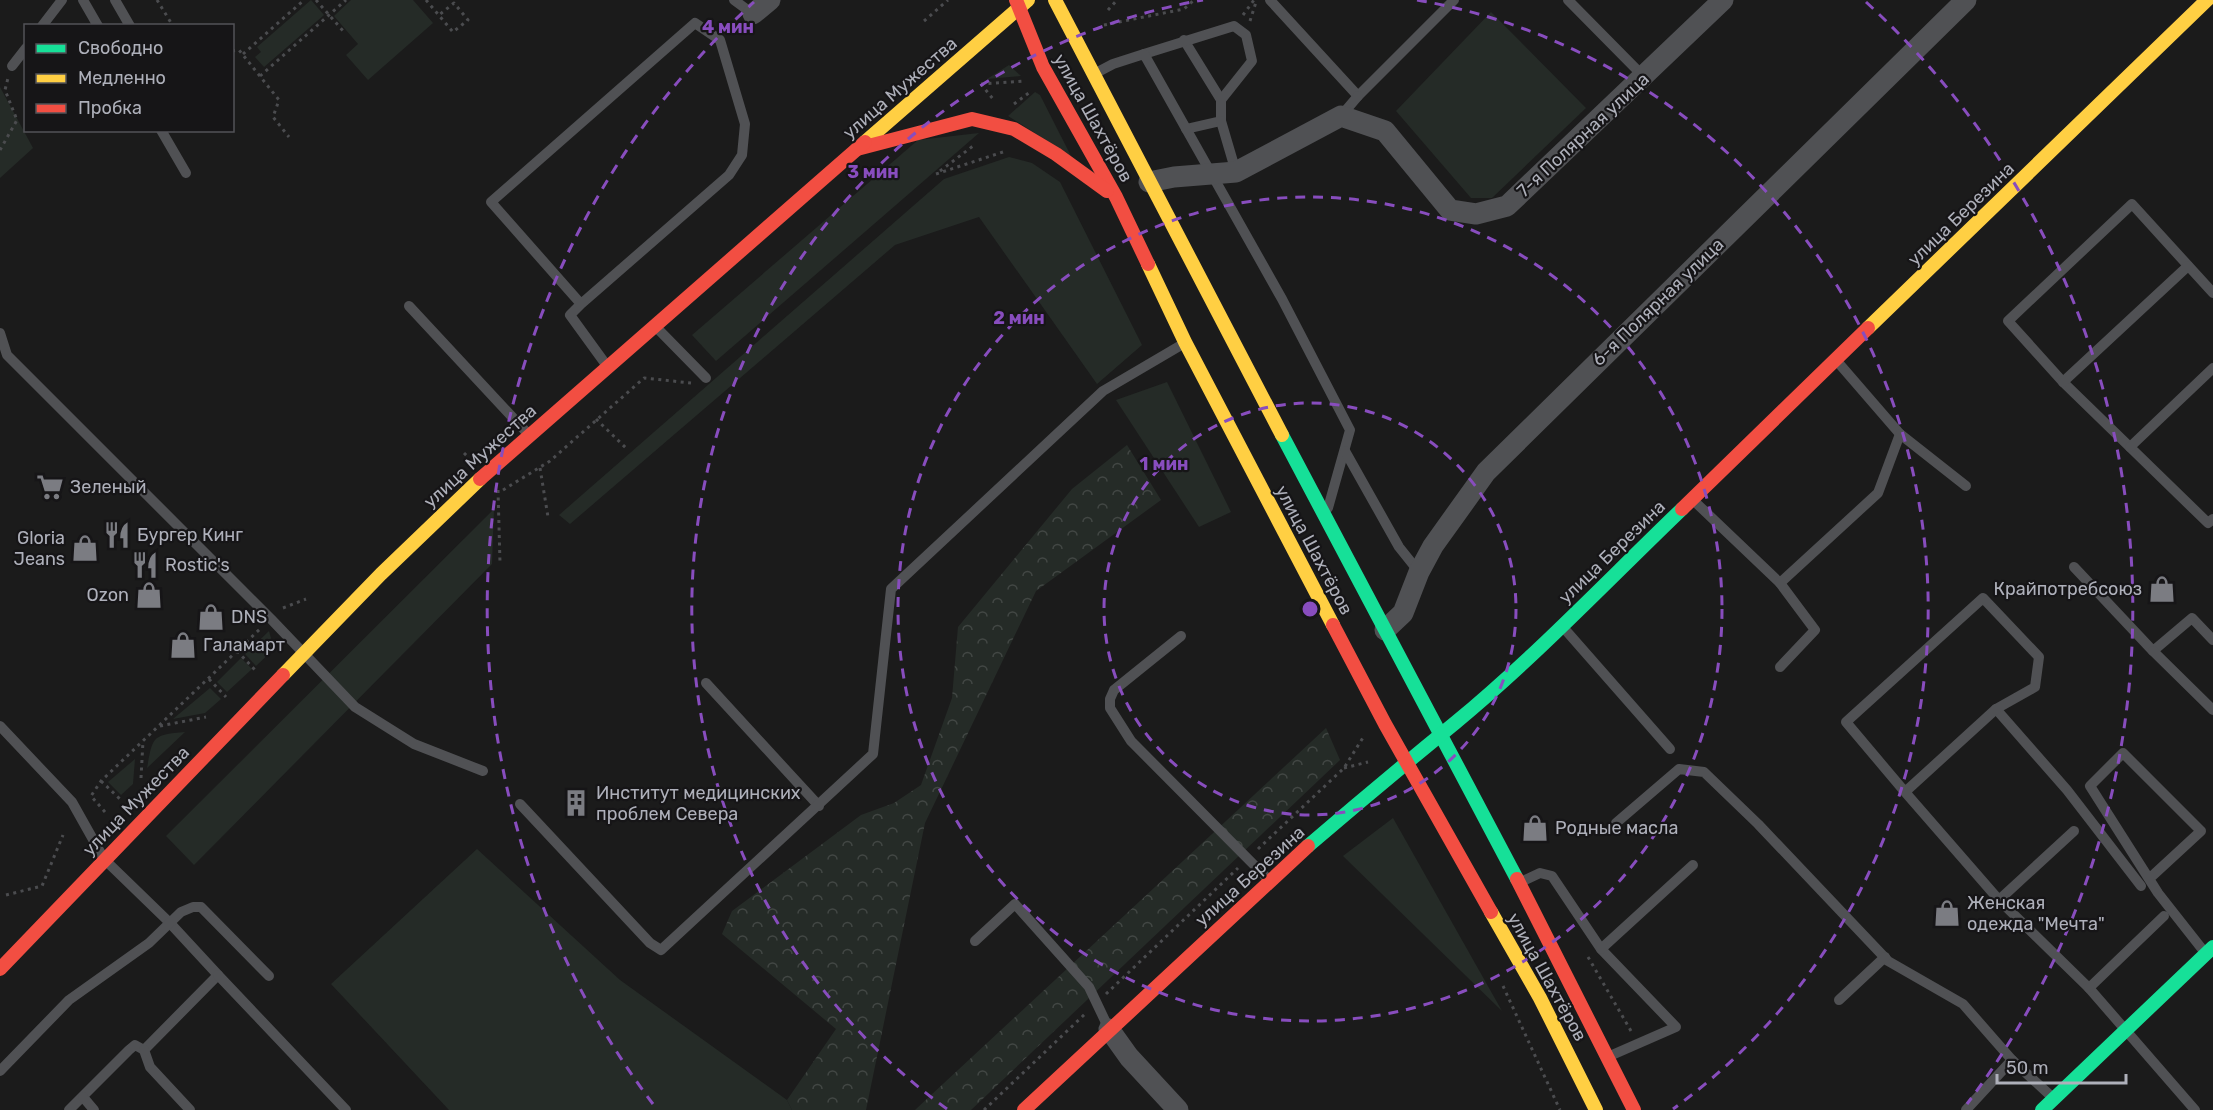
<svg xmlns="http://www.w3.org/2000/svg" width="2213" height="1110" font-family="Rubik,sans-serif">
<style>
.green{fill:#252b27}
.forest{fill:url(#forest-crowns)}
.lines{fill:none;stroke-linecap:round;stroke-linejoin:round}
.path{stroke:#4b4c4f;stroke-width:3;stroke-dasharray:3 4.5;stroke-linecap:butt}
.lane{stroke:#505154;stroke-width:10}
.street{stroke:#505154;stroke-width:21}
.fast{stroke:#16e098;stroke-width:14}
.slow{stroke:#ffcf43;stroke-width:14}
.jam{stroke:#f24e42;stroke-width:14}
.ring{fill:none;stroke:#884dbe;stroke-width:3;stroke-dasharray:10 8}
.labels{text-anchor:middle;stroke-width:4.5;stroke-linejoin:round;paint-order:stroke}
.street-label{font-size:18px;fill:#aeb0ba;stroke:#161517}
.poi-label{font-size:18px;fill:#aeb0ba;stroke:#161517;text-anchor:start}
.centre{fill:#884dbe;stroke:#161517;stroke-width:3}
.ring-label{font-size:18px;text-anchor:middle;font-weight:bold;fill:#884dbe;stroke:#161517;stroke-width:4.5;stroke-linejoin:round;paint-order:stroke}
</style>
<defs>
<pattern id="forest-crowns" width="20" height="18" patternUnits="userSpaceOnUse" patternTransform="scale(1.5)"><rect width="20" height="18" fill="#252b27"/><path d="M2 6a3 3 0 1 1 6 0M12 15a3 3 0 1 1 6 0" fill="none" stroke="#424744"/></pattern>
</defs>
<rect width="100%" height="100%" fill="#1b1b1b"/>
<g class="green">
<path d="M311 0 324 15 264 67 255 57 261 52 257 47Z"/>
<path d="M351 0H413L433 23 368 80 346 55 358 44 334 16Z"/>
<path d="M1491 12 1586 108 1492 198H1471L1396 111Z"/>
<path d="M1009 65 1021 76 987 79Z"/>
<path d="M0 87 33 148 0 178Z"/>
<path d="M1035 92 1040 95 1071 156 1008 116Z"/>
<path d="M979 133 716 361 692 335 918 140Z"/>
<path d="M1009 157 1032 163 1060 182 1142 345 1097 384 979 217 895 245 570 524 559 515 944 179Z"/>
<path d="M1167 382 1231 512 1199 527 1116 400Z"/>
<path d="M494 509 492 564 194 865 166 836Z"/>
<path d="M269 631 274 649 256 666 245 654Z"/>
<path d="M241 658 252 669 227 692 217 682Z"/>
<path d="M210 688 221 699 205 713 173 719Z"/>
<path d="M185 732 147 768C153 736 152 735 185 732Z"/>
<path d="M135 759 133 784 121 795 108 782Z"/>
<path d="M1393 818 1502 1011 1343 856Z"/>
<path d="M477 849 620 980 787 1100 792 1110H449L331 984Z"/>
</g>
<g class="forest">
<path d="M1127 445 1161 500 1036 591 925 823 866 1110H792L787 1100 836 1029 722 934 732 911 861 815 894 803 921 785 952 698 958 627 1072 489Z"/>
<path d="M1326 728 1340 760 971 1110H915Z"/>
</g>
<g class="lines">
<g class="path">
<path d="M157 0 173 26"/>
<path d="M316 0 344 32"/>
<path d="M426 0 453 32 468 20 454 3 439 15"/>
<path d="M1108 10 1117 0"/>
<path d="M1243 15 1254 0"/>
<path d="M924 21 948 0"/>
<path d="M1250 21 1256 2"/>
<path d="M1104 25 1184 9 1194 0"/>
<path d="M232 51 239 50 279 100 273 117 289 137"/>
<path d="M243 54 304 0"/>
<path d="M260 76 346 0"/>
<path d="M981 84 1024 81"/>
<path d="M981 84 993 99"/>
<path d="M1014 104 1030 92"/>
<path d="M0 150 17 120 5 90 8 78"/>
<path d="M940 171 973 146"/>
<path d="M936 174 1003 152"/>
<path d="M596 419 626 448"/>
<path d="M464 453 469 458"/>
<path d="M540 468 548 517"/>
<path d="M498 490 500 563"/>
<path d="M503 490 550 461 644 378 691 383"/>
<path d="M283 608 306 599"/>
<path d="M237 651 255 670"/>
<path d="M209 679 226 697"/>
<path d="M160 726 206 717"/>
<path d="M1344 768 1368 762"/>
<path d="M141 778 143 741"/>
<path d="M101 781 120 799"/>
<path d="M105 812 91 796 101 781 262 627"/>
<path d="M1258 849 1344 768 1364 736"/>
<path d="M6 895 42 886 63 835"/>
<path d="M1588 957 1631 1031"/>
<path d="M1503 986 1560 1110"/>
<path d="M1106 994 1238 868"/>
<path d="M984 1110 1086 1013"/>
</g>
<g class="lane">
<path d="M83 0 98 26"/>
<path d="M115 0 130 26"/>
<path d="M734 0 753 14"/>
<path d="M1270 0 1358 96 1454 0"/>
<path d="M1568 0 1644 77"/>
<path d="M42 26 62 0"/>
<path d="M1184 40 1221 100"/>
<path d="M1144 54 1234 26 1246 35 1252 61 1221 100V121L1186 129"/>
<path d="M12 66 26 48"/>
<path d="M1094 74 1113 64 1144 54 1282 299 1350 430 1328 508"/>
<path d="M1341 116 1358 96"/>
<path d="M1221 121 1236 172"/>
<path d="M161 130 186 173"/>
<path d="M2213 293 2132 204 2008 321 2063 382 2208 523 2213 519"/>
<path d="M581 304 729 175 742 155 745 124 720 40 695 23 491 202 581 304 570 315 607 366"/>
<path d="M409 306 529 435"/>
<path d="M655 326 706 378"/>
<path d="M0 333 7 355 271 619 355 707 414 744 483 771"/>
<path d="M1836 360 1900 434 1966 486"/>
<path d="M2063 382 2188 266"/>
<path d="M2130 447 2213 368"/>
<path d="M1345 451 1399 547 1419 572"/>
<path d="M1692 499 1780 583"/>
<path d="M2074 567 2153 651 2192 618 2213 640"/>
<path d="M1562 626 1670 749"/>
<path d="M1181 636 1114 690 1110 699V708L1131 741 1270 881"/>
<path d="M2153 651 2213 710"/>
<path d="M1780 667 1815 630 1780 583 1878 493 1900 434"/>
<path d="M706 683 819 806"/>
<path d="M1996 709 2067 790 2141 886"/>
<path d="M0 726 72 802 104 859 169 922 218 975 144 1050 135 1045 129 1050 69 1110"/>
<path d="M1905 792 1846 722 1983 598 2039 657 2035 687 1996 709 1905 792 1999 900 2089 988 2195 1110"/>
<path d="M520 804 650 943 661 950 873 754 891 589 1103 391 1183 344"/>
<path d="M1616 823 1679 769 1704 772 1758 824 1888 961 1963 1004 2012 1060 2052 1097"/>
<path d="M2150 878 2201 831 2123 753 2090 786 2158 893 2206 954"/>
<path d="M1521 882 1540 873 1552 876 1601 949 1676 1027 1612 1055"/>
<path d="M1999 900 2074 831"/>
<path d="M975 941 1015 904 1089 987 1109 1029"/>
<path d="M1601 949 1693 865"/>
<path d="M218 975 346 1110"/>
<path d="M2089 988 2164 916"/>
<path d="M1839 1000 1885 957"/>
<path d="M144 1050 150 1067 190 1110"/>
<path d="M0 1071 69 1000 149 943 181 912 193 907H201L269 976"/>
<path d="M83 1097 94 1110"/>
<path d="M1966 1110 2012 1060"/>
</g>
<g class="street">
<path d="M753 14 770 0"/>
<path d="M1149 182 1174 177 1236 172 1341 116 1385 131 1450 210 1476 214 1507 206 1723 0"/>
<path d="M1385 630 1403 613 1419 572 1433 546 1486 472 1966 0"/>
<path d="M1109 1029 1129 1057 1178 1110"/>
</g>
<g class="fast">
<path d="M1282 435 1517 879"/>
<path d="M1308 846C1357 804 1406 763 1455 723 1535 657 1607 581 1682 509"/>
<path d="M2042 1110 2213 947"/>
</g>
<g class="slow">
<path d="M1055 0 1282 435"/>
<path d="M865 142 1028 0"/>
<path d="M1148 264 1185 342 1333 625"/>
<path d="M1868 328 2207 0"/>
<path d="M283 675 381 574 480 479"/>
<path d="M1491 912 1540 998 1596 1110"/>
</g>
<g class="jam">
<path d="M1016 0 1043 67 1116 197 1148 264"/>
<path d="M857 149 972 119 1014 129 1056 154 1107 191"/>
<path d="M480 479 865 142"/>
<path d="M1682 509 1868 328"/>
<path d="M1333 625 1385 724 1491 912"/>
<path d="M1517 879 1634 1110"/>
<path d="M0 969 283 675"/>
<path d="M1024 1110 1308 846"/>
</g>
</g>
<g class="ring">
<circle cx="1310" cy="609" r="206"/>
<circle cx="1310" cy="609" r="412"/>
<path d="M947 1109A618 618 0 0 1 1203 0M1417 0A618 618 0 0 1 1673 1109"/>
<path d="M653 1104A823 823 0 0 1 754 2M1866 2A823 823 0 0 1 1967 1104"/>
</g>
<defs>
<symbol id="supermarket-bare" viewBox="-9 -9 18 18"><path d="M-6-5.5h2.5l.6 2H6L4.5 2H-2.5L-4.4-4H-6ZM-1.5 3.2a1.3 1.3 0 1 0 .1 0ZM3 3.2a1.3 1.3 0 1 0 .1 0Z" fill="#7b7c82" stroke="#161517" stroke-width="2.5" paint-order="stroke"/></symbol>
<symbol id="restaurant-bare" viewBox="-9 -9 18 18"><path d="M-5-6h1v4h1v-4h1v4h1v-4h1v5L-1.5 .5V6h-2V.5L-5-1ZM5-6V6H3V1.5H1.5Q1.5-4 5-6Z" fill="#7b7c82" stroke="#161517" stroke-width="2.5" paint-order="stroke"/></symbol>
<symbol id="shop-bare" viewBox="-9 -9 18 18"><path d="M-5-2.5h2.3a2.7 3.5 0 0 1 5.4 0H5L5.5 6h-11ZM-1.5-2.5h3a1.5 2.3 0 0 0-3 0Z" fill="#7b7c82" stroke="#161517" stroke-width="2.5" paint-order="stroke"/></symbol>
<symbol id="building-bare" viewBox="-9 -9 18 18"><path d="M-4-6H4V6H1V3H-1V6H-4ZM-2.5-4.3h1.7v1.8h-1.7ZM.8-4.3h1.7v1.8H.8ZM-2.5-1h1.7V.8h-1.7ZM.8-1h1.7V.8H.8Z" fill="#7b7c82" stroke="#161517" stroke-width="2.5" paint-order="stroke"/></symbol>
</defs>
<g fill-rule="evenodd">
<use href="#supermarket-bare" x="31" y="468" width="38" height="38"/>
<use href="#restaurant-bare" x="98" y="516" width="38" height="38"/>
<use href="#shop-bare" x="66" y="529" width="38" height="38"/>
<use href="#restaurant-bare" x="126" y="546" width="38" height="38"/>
<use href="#shop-bare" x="2143" y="570" width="38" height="38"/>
<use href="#shop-bare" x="130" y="576" width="38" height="38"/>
<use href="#shop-bare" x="192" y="598" width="38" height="38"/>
<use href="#shop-bare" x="164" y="626" width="38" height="38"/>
<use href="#building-bare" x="557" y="784" width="38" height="38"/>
<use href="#shop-bare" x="1516" y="809" width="38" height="38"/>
<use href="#shop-bare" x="1928" y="894" width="38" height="38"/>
</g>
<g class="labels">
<g class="street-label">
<text transform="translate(900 88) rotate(-41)" y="6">улица Мужества</text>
<text transform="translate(1093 118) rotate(61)" y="6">улица Шахтёров</text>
<text transform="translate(1583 135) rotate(-43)" y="6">7-я Полярная улица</text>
<text transform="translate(1961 214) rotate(-44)" y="6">улица Березина</text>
<text transform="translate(1658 302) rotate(-44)" y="6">6-я Полярная улица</text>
<text transform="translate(480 456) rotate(-42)" y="6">улица Мужества</text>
<text transform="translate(1314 550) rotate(62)" y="6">улица Шахтёров</text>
<text transform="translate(1612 552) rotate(-44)" y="6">улица Березина</text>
<text transform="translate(136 801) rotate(-46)" y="6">улица Мужества</text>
<text transform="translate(1250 876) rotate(-42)" y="6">улица Березина</text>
<text transform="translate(1547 977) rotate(61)" y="6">улица Шахтёров</text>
</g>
<g class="poi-label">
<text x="70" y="493">Зеленый</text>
<text x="137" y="541">Бургер Кинг</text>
<text x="65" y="544" text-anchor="end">Gloria<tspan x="65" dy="21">Jeans</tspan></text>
<text x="165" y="571">Rostic's</text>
<text x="2142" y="595" text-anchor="end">Крайпотребсоюз</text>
<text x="129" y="601" text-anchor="end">Ozon</text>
<text x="231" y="623">DNS</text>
<text x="203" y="651">Галамарт</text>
<text x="596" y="799">Институт медицинских<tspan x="596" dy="21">проблем Севера</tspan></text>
<text x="1555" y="834">Родные масла</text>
<text x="1967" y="909">Женская<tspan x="1967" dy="21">одежда "Мечта"</tspan></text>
</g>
</g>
<circle cx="1310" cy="609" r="9" class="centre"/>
<g class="ring-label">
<text x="728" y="33">4 мин</text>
<text x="873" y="178">3 мин</text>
<text x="1019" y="324">2 мин</text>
<text x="1164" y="470">1 мин</text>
</g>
<rect x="24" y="24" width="210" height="108" fill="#161517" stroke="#535358" stroke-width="1.5"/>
<rect x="36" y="44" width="30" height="9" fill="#16e098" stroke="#535358" stroke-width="1.5"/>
<text x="78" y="54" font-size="18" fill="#aeb0ba">Свободно</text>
<rect x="36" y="74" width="30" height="9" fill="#ffcf43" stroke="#535358" stroke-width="1.5"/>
<text x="78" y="84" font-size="18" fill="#aeb0ba">Медленно</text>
<rect x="36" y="104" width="30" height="9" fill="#f24e42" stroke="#535358" stroke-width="1.5"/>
<text x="78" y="114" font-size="18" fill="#aeb0ba">Пробка</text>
<path d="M1997 1074v9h129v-9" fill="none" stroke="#aeb0ba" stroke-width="3"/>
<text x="2006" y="1074" font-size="18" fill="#aeb0ba" stroke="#161517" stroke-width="4.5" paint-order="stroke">50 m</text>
</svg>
